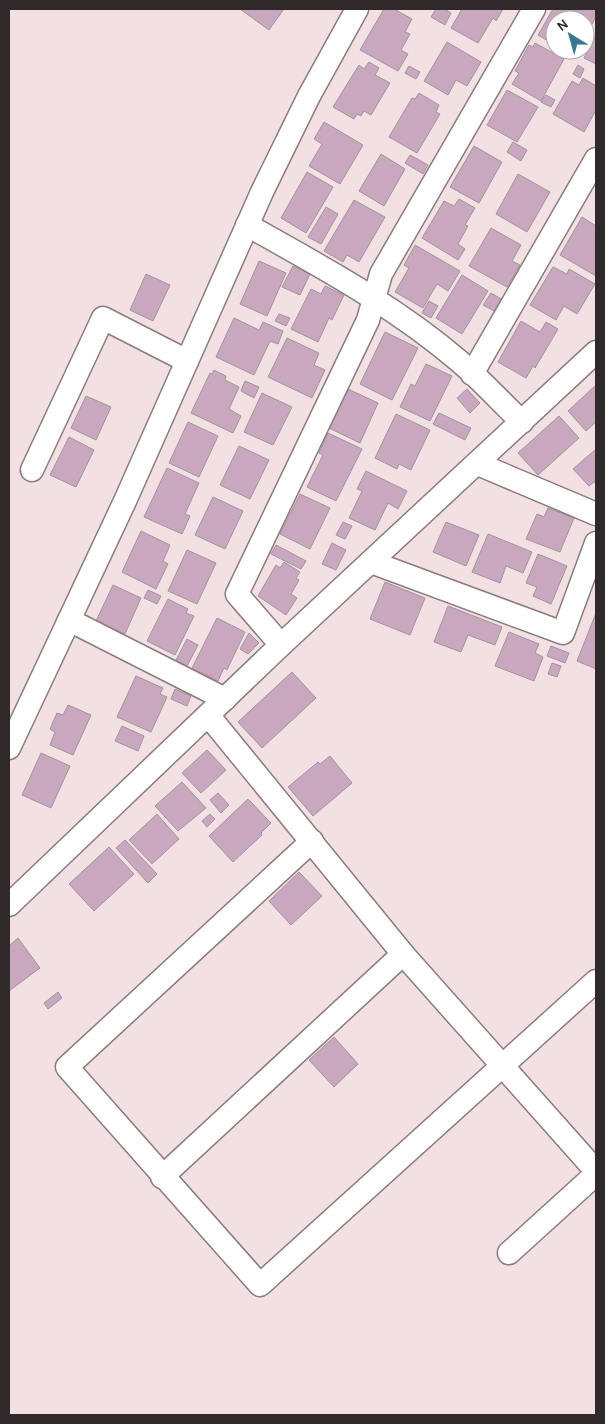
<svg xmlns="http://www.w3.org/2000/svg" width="605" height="1424" font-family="Karla,sans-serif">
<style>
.building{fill:#c9a8bf;stroke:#a1949c}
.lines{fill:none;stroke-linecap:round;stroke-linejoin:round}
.minor-casing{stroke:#8b7c7e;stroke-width:25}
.minor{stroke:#fff;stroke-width:22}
</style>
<rect width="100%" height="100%" fill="#f2e0e3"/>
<g class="building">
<path d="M240 9H284L269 30Z"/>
<path d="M384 9H394L412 19 405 32 410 34 401 50 408 54 398 71 360 50Z"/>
<path d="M436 9H445L451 13 445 25 431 17Z"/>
<path d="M462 9H503L496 21 493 18 478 43 451 28Z"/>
<path d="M553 9H596V17L585 37V20H555V45L538 35Z"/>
<path d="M596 35V64L584 58Z"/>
<path d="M447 42 481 62 467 86 456 80 448 95 424 81Z"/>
<path d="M535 43 564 59 541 101 512 84 519 73 515 71 529 45 533 47Z"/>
<path d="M369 62 379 68 375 75 390 83 371 115 364 111 361 116 357 114 354 119 333 107 359 65 364 69Z"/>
<path d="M578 65 584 69 580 78 573 74Z"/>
<path d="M409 66 420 72 416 79 405 73Z"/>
<path d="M583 78 596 86V110L584 132 553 114 572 81 579 85Z"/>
<path d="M507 90 538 107 517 142 487 125Z"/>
<path d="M419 93 439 105 436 112 440 114 417 153 389 137 412 98 415 99Z"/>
<path d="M546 95 555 100 551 107 541 102Z"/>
<path d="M324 122 363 145 340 184 309 166 322 144 314 139Z"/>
<path d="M513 142 527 150 521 161 507 152Z"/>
<path d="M474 146 502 162 479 203 450 187Z"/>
<path d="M381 154 405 169 384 206 359 191Z"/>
<path d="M410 155 428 165 423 174 405 163Z"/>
<path d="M307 172 333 187 306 233 281 218Z"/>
<path d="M518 174 550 192 527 232 496 214Z"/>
<path d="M459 199 475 208 465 225 468 226 458 244 465 249 458 260 422 238 444 201 454 206Z"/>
<path d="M354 200 385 217 359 262 347 255 343 262 324 251Z"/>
<path d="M326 207 338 214 321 244 308 237Z"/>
<path d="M582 217 596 226V276L560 255Z"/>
<path d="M491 228 521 245 512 261 520 265 507 287 469 266Z"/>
<path d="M415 245 460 271 448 291 437 284 423 308 395 292 409 268 404 265Z"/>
<path d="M259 261 286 273 267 316 240 304Z"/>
<path d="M293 266 310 274 300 295 282 287Z"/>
<path d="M553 267 567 274 569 269 595 284 577 314 564 306 556 320 530 305Z"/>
<path d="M146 274 170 285 153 321 130 310Z"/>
<path d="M462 275 488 291 462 334 436 318Z"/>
<path d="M325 286 344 295 332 320 329 318 318 342 291 329 311 289 321 294Z"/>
<path d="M491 293 503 300 496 312 483 305Z"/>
<path d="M429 301 438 306 431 318 422 313Z"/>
<path d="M279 314 290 318 286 326 275 321Z"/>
<path d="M234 318 259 330 263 322 283 331 278 344 270 341 254 375 216 357Z"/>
<path d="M521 321 540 332 546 322 558 329 535 368 533 366 526 378 498 362Z"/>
<path d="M385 332 418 348 392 400 360 384Z"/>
<path d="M287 338 319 353 314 365 325 370 312 398 268 377Z"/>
<path d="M426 364 452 376 430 421 400 407 411 384 415 386Z"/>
<path d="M214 370 226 376 225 380 239 387 229 409 241 416 233 433 191 413 210 373 212 374Z"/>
<path d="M245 381 259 387 254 398 241 391Z"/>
<path d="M596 385V422L586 431 568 411Z"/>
<path d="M348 389 378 403 360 443 329 428Z"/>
<path d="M467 389 480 403 470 413 457 398Z"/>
<path d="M262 393 292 407 273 445 244 432Z"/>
<path d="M86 396 111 407 96 440 71 428Z"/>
<path d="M439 413 471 428 465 440 433 424Z"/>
<path d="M396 414 430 430 411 470 399 464 397 469 375 458Z"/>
<path d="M559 416 579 438 538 475 518 453Z"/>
<path d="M188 422 218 436 199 477 169 463Z"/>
<path d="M328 433 362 449 336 501 307 487 323 455 319 453Z"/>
<path d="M69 437 94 450 76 487 50 475Z"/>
<path d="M239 446 269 460 250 499 220 485Z"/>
<path d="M596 449V483L594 482 589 486 573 469Z"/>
<path d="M167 468 199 483 185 514 190 516 182 534 144 517Z"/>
<path d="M366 471 407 491 398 509 388 503 375 530 349 518 362 491 357 489Z"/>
<path d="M300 494 330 508 310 549 280 534Z"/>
<path d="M213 497 243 511 225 549 195 535Z"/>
<path d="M548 508 574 518 560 552 526 539 537 514 544 517Z"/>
<path d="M343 522 352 526 345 539 336 535Z"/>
<path d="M446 522 479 535 466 566 433 552Z"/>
<path d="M141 531 170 545 163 561 168 564 156 589 122 572Z"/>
<path d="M488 534 532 552 523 573 506 566 500 583 472 572Z"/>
<path d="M332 543 346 550 336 570 322 564Z"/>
<path d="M276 545 306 561 301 569 271 554Z"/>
<path d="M187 550 216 563 197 604 168 591Z"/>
<path d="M538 554 567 566 551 604 533 596 537 587 526 583Z"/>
<path d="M284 562 300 572 296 578 299 580 291 594 297 598 286 615 258 596 276 565 280 568Z"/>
<path d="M385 582 425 598 410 635 370 619Z"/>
<path d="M113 585 141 598 125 634 96 621Z"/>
<path d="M148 590 161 596 157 604 144 598Z"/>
<path d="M168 599 188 609 186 613 194 616 175 655 147 641Z"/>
<path d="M448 606 502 627 495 645 468 635 461 652 434 642Z"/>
<path d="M596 613V669L577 661Z"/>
<path d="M217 618 245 632 227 670 224 668 218 681 192 668Z"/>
<path d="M509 632 539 644 535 653 543 657 534 681 495 666Z"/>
<path d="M249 633 259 643 248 654 240 649Z"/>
<path d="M187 639 198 645 187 666 176 660Z"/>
<path d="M551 646 569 653 565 663 547 656Z"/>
<path d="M552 663 561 666 557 677 548 674Z"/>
<path d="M292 672 316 698 262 748 238 722Z"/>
<path d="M136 676 163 688 160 694 167 697 151 732 117 717Z"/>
<path d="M175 689 191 696 187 706 171 699Z"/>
<path d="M68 705 91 715 73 755 50 745 55 732 50 729 57 713 63 715Z"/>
<path d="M122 726 144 736 138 751 115 741Z"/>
<path d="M207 750 226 770 201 793 182 773Z"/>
<path d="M41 753 70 766 51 808 22 795Z"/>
<path d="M330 756 352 783 313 816 288 787 318 762 320 764Z"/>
<path d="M182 782 206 808 178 831 155 806Z"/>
<path d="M218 793 229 805 221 813 210 800Z"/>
<path d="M248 799 271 823 261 833 262 835 233 862 209 836Z"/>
<path d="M157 814 179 839 152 864 129 840Z"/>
<path d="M210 814 215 819 207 827 202 821Z"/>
<path d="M125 840 157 874 148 883 116 848Z"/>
<path d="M109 847 134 874 94 911 69 884Z"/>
<path d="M299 872 322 896 291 925 269 901Z"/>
<path d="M18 938 40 968 9 991V946Z"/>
<path d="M58 992 62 998 48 1009 44 1003Z"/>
<path d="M334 1037 358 1064 334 1087 309 1060Z"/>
</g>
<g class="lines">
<defs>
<g id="minor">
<path d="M247 225C320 266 395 306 459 361 481 380 501 402 522 422"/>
<path d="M472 374 596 159"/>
<path d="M478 464 596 514"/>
<path d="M32 470 103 318 187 361"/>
<path d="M371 562 563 633 596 543"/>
<path d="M69 620 225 699"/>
<path d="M281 645 237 594 368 320 381 274 534 9"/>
<path d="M208 715 403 954 596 1171"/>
<path d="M9 748 125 501 262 192 309 96 357 9"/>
<path d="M312 841 67 1067 260 1285 596 981"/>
<path d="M9 905 281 645 596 352"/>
<path d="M162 1177 403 954"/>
<path d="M509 1253 596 1174"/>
</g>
</defs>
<use href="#minor" class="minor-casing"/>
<use href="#minor" class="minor"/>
</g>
<rect width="605" height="1424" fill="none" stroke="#30292a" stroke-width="20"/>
<g transform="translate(570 35) rotate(323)"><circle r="24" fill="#ffffff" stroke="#aca9aa"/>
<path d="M0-4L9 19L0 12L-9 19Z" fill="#3a788e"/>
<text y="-8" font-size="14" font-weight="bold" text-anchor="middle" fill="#30292a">N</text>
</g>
</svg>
